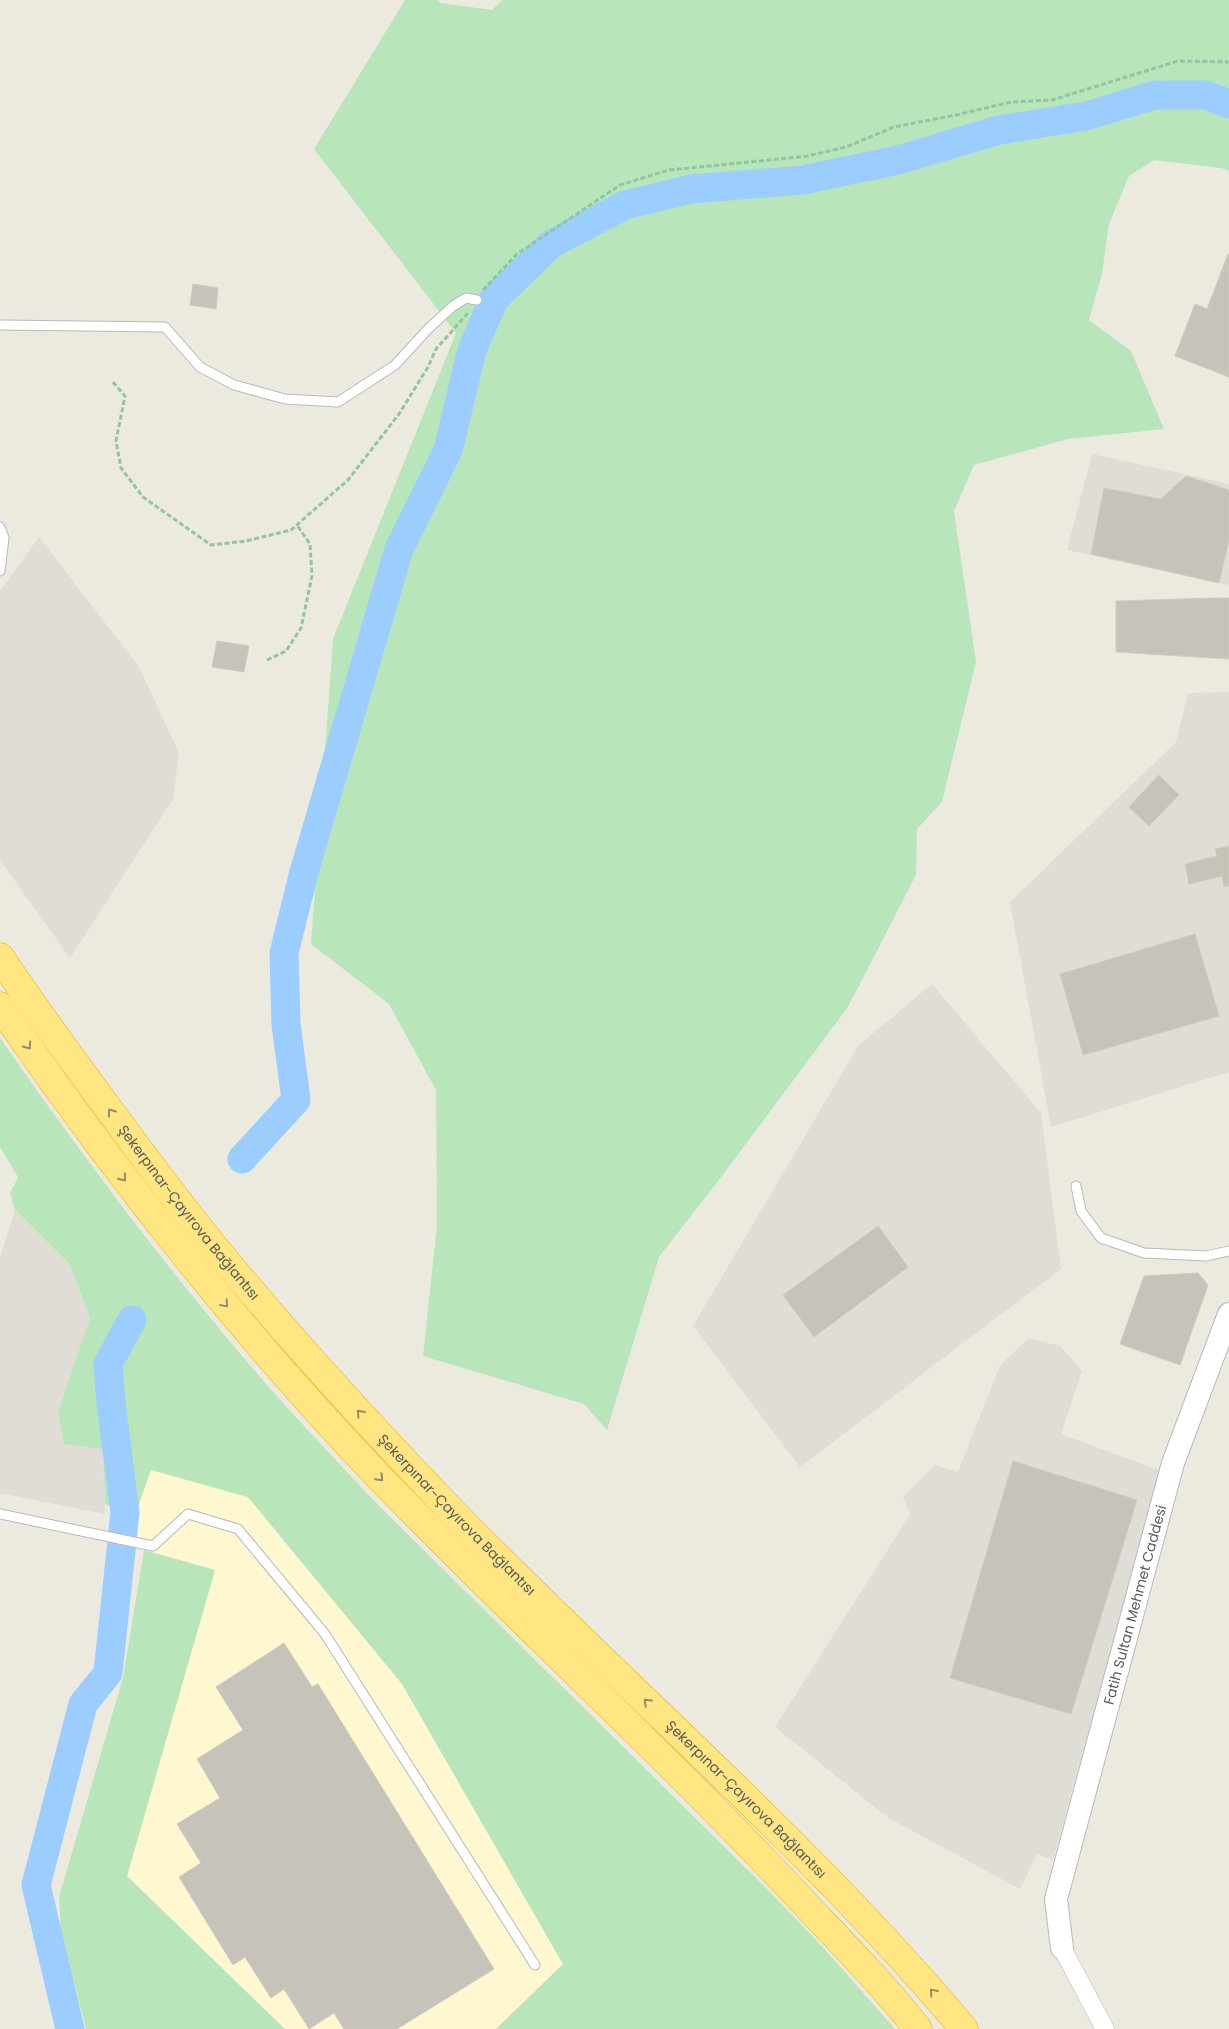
<svg xmlns="http://www.w3.org/2000/svg" width="1229" height="2029" font-family="Poppins,sans-serif">
<style>
.commercial{fill:#fff7d0}
.industrial{fill:#dfddd6}
.green{fill:#b9e5bb}
.lines{fill:none;stroke-linecap:round;stroke-linejoin:round}
.river{stroke:#9bceff;stroke-width:29}
.building{fill:#c6c3bb;stroke:#d0cbbd}
.service-casing{stroke:#b6b9be;stroke-width:11}
.minor-casing{stroke:#b6b9be;stroke-width:19}
.tertiary-casing{stroke:#b6b9be;stroke-width:24}
.motorway-casing{stroke:#eaae00;stroke-width:29}
.path{stroke:#91c6a3;stroke-width:3;stroke-dasharray:5 2.5;stroke-linecap:butt}
.service{stroke:#fff;stroke-width:9}
.minor{stroke:#fff;stroke-width:18}
.tertiary{stroke:#fff;stroke-width:22}
.motorway{stroke:#ffe682;stroke-width:28}
.oneway{stroke:#928c6c}
.labels{text-anchor:middle;stroke-width:4;stroke-linejoin:round;paint-order:stroke}
.street-label{font-size:14px;fill:#575b60;stroke:#fff}
</style>
<rect width="100%" height="100%" fill="#eceade"/>
<path class="commercial" d="M151 1470 248 1497 402 1684 563 1965 496 2029H285L127 1876 215 1570 125 1545Z"/>
<g class="industrial">
<path d="M1092 454 1229 484V585L1067 550Z"/>
<path d="M39 537 139 667 179 753 173 799 70 958 0 860V591Z"/>
<path d="M1229 692V1072L1051 1127 1010 902 1176 742 1188 693Z"/>
<path d="M932 984 1041 1113 1061 1269 800 1467 693 1326 858 1046Z"/>
<path d="M15 1210 70 1265 90 1318 58 1412 103 1449 105 1514 0 1493V1258Z"/>
<path d="M1029 1338 1060 1346 1082 1371 1061 1434 1161 1471 1053 1860 1037 1854 1020 1889 887 1817 775 1727 910 1515 903 1497 935 1465 958 1472 1000 1365Z"/>
</g>
<g class="green">
<path d="M405 0H438L440 3 492 10 502 0H1229V171L1221 168 1154 160 1129 176 1109 224 1102 274 1089 320 1131 351 1164 429 1068 439 974 465 954 511 976 662 942 802 917 829 916 875 848 1007 722 1176 659 1257 607 1430 584 1404 423 1356 437 1225 436 1090 389 1004 311 944 333 639 456 333 314 149Z"/>
<path d="M0 1038C76 1147 156 1255 243 1357 286 1408 332 1456 378 1505L760 1882 820 1944 895 2029H496L563 1964 402 1684 248 1497 151 1470 136 1512 105 1504 103 1449 64 1444 58 1412 90 1318 70 1265 15 1210 10 1193 18 1177 0 1147Z"/>
<path d="M144 1550 215 1570 127 1876 285 2029H86L61 1930 59 1897 123 1678Z"/>
</g>
<g class="lines">
<g class="river">
<path d="M242 1159 296 1100 286 1024 284 953 304 872 399 549 448 450 472 350 494 299 551 244 625 205 691 189 803 180 898 160 999 130 1086 116 1155 95H1206L1229 104"/>
<path d="M70 2029 36 1885 83 1704 108 1673 125 1512 111 1403 108 1364 132 1320"/>
</g>
</g>
<g class="building">
<path d="M1228 254H1229V377L1175 356 1195 304 1207 309Z"/>
<path d="M193 284 218 288 216 309 190 305Z"/>
<path d="M1186 476 1229 490V540L1219 583 1091 554 1104 488 1161 499Z"/>
<path d="M1214 598H1229V659L1116 652V601Z"/>
<path d="M217 641 249 646 244 672 212 667Z"/>
<path d="M1159 775 1179 795 1149 826 1129 807Z"/>
<path d="M1229 846V886L1224 887 1222 876 1189 884 1185 864 1217 856 1215 849Z"/>
<path d="M1195 934 1219 1016 1083 1055 1060 974Z"/>
<path d="M878 1226 908 1267 814 1337 783 1295Z"/>
<path d="M1198 1273 1208 1285 1180 1365 1120 1344 1144 1276Z"/>
<path d="M1013 1461 1137 1500 1071 1714 950 1678Z"/>
<path d="M284 1643 312 1687 318 1684 494 1969 397 2029H344L334 2013 309 2029 284 1989 271 1998 245 1957 233 1965 179 1877 201 1863 177 1824 220 1798 197 1759 243 1730 216 1687Z"/>
</g>
<g class="lines">
<defs>
<g id="service">
<path d="M0 325 165 327 200 367 234 385 285 399 338 402 395 365 428 329 453 306 466 298 477 300"/>
<path d="M0 527 4 538 0 571"/>
<path d="M1076 1186 1081 1211 1101 1238 1144 1253 1206 1256 1229 1251"/>
<path d="M0 1514 153 1546 188 1514 238 1529 325 1634 535 1965"/>
</g>
<path id="minor" d="M1062 1948 1105 2029"/>
<g id="tertiary">
<path id="s1" d="M1062 1948 1056 1899 1173 1463 1229 1314"/>
</g>
<g id="motorway">
<path id="s2" d="M0 957C28 999 58 1040 88 1081 131 1139 174 1199 220 1254 291 1340 367 1423 444 1503 615 1680 805 1840 964 2029"/>
<path d="M0 1006C115 1173 241 1333 382 1480 521 1624 671 1759 807 1906 845 1946 884 1986 918 2029"/>
</g>
</defs>
<use href="#service" class="service-casing"/>
<use href="#minor" class="minor-casing"/>
<use href="#tertiary" class="tertiary-casing"/>
<use href="#motorway" class="motorway-casing"/>
<g class="path">
<path d="M483 290 517 254 620 185 669 170 808 156 846 147 894 127 956 115 1011 102 1052 100 1178 61 1229 62"/>
<path d="M113 382 125 396 116 441 121 468 143 497 211 545 246 541 291 530 348 480 399 414 428 367 436 349 469 312"/>
<path d="M267 660 286 651 301 628 312 576 310 544 297 525"/>
</g>
<use href="#service" class="service"/>
<use href="#minor" class="minor"/>
<use href="#tertiary" class="tertiary"/>
<use href="#motorway" class="motorway"/>
</g>
<defs><path id="oneway-chevron" d="M-2-3.5L2.5 0L-2 3.5" fill="none" stroke-width="1.6" stroke-linecap="round" stroke-linejoin="round" transform="scale(1.25)"/></defs>
<g class="oneway">
<use href="#oneway-chevron" transform="translate(28 1046) rotate(55)"/>
<use href="#oneway-chevron" transform="translate(111 1112) rotate(-126)"/>
<use href="#oneway-chevron" transform="translate(123 1178) rotate(52)"/>
<use href="#oneway-chevron" transform="translate(225 1304) rotate(49)"/>
<use href="#oneway-chevron" transform="translate(360 1413) rotate(-132)"/>
<use href="#oneway-chevron" transform="translate(380 1478) rotate(47)"/>
<use href="#oneway-chevron" transform="translate(647 1702) rotate(-136)"/>
<use href="#oneway-chevron" transform="translate(933 1992) rotate(-131)"/>
</g>
<g class="labels">
<g class="street-label">
<text dy="5" stroke="none"><textPath href="#s2" startOffset="318">Şekerpınar-Çayırova Bağlantısı</textPath></text>
<text dy="5" stroke="none"><textPath href="#s2" startOffset="722">Şekerpınar-Çayırova Bağlantısı</textPath></text>
<text dy="5" stroke="none"><textPath href="#s1" startOffset="354">Fatih Sultan Mehmet Caddesi</textPath></text>
<text dy="5" stroke="none"><textPath href="#s2" startOffset="1128">Şekerpınar-Çayırova Bağlantısı</textPath></text>
</g>
</g>
</svg>
